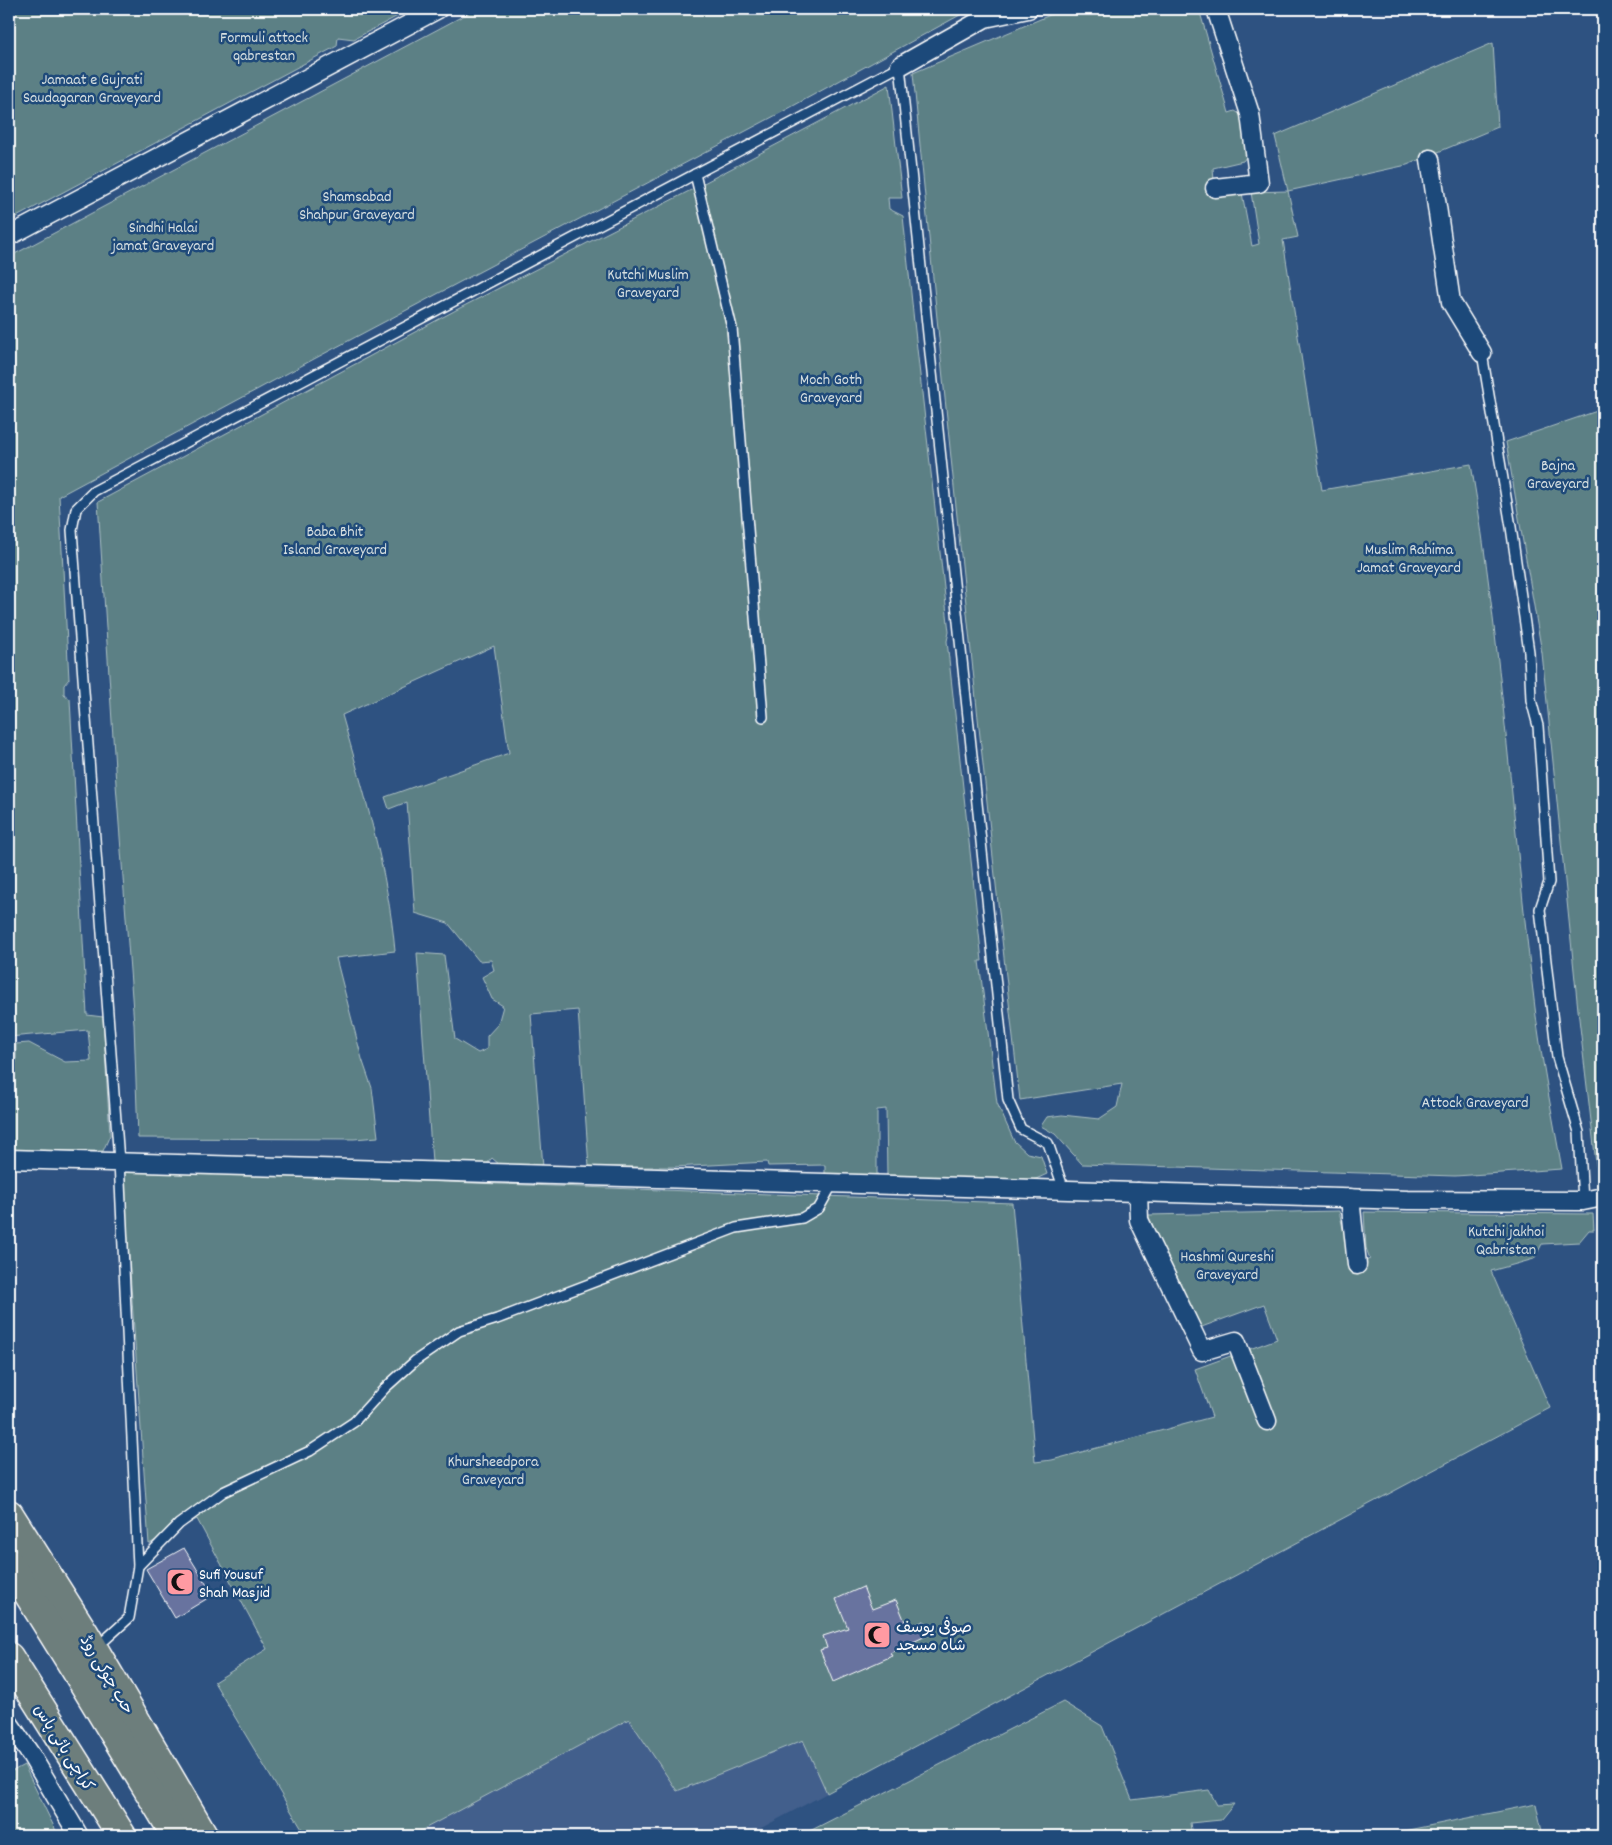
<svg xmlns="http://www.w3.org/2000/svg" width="1612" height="1845" font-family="Dekko,'Playpen Sans Arabic',sans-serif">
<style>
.built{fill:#435f8c}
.green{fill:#5b8085;stroke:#adc0c2}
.building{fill:#68739f;stroke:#fff}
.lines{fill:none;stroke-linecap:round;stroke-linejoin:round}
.lane-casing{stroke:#fff;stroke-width:12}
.street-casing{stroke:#fff;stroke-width:21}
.highway-casing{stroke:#fff;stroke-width:31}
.lane{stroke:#1f4a7a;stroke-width:9}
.street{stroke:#1f4a7a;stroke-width:18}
.highway{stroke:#6d7e7c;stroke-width:28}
.labels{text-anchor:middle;stroke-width:5;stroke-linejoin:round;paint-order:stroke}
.park-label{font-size:16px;fill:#d6dfe0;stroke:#1f4a7a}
.poi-label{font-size:16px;fill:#fff;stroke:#1f4a7a;text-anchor:start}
.street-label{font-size:16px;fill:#fff;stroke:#1f4a7a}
</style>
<rect width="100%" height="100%" fill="#2e5281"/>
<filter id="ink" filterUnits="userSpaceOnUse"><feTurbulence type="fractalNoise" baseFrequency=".02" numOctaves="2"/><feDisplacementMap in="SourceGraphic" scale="10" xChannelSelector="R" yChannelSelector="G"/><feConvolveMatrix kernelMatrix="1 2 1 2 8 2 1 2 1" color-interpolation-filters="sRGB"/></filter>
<g filter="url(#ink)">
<path class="built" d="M629 1719 677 1791 803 1740 827 1793 746 1836H411Z"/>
<g class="green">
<path d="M9 9H411L354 39 338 37 337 46 9 221Z"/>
<path d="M476 9H971L782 112 314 359 59 496 69 679 64 685V694L70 699 87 1015 103 1017 110 1135 103 1151H12L9 1106V1065L16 1063V1044L29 1043 65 1062 91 1061 88 1030 9 1037V257Z"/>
<path d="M1064 9H1199L1229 113 1235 111 1243 116 1250 152 1243 161 1213 168 1214 181 1242 193 1252 246 1259 244 1251 192 1288 191 1275 136 1493 43 1498 127 1407 165 1288 191 1298 237 1283 240 1322 490 1471 464C1502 647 1513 832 1536 1016 1543 1068 1553 1119 1562 1169L1455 1176 1082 1164 1055 1134 1041 1126 1047 1117 1062 1115 1099 1119 1117 1107 1122 1084 1020 1100C981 758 946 416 913 73Z"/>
<path d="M889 85 902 198H888L889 209 903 216 914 322 949 632 947 641 982 961H979L997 1103 1014 1141 1027 1153 1041 1156 1047 1174 1036 1179 1024 1181 887 1177 886 1109 877 1110V1176L825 1177V1165L768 1166 767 1162 673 1167H589L578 1010 531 1014 543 1167 500 1165 492 1158 485 1166 432 1162 417 953 444 955 455 1039 478 1053 487 1049V1036L498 1024 503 1006 492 999 482 977 494 970 491 960 479 961 448 923 415 913 407 802 389 809 385 797 509 753 494 646 342 715C364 793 388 871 395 951L336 958 362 1059 372 1088 378 1137 354 1139 138 1138 134 1024 116 784 98 502 456 310 695 188 727 331 758 717H767L736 325 702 184Z"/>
<path d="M1603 409V1170L1597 1172 1578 1010 1542 653 1506 442Z"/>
<path d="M123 1170 1012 1203 1035 1462 1052 1460 1212 1417 1195 1369 1277 1339 1264 1304 1199 1328 1148 1215 1339 1211 1352 1267 1370 1259 1366 1248 1364 1212 1593 1214 1594 1230H1589L1579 1242 1542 1244 1534 1259 1491 1271 1550 1408 827 1793 803 1740 677 1791 629 1719 411 1836H306L214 1682 267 1649 197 1519 149 1544Z"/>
<path d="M1063 1702 1102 1726 1132 1800 1209 1790 1217 1805 1234 1804 1221 1820 1190 1823 1192 1836H800Z"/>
<path d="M24 1765 58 1835 59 1836H9V1773Z"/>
<path d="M1536 1804 1543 1836H1379Z"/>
</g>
<g class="building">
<path d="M184 1548 213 1595 175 1618 146 1569Z"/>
<path d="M863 1587 872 1609 896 1600 908 1629 924 1621 930 1634 890 1653 892 1656 833 1682 820 1650 827 1648 823 1636 848 1628 836 1599Z"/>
</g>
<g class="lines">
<defs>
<g id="lane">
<path d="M695 174 732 328 763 717"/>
<path d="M1482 353 1511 527 1529 652 1531 700 1538 726 1549 882 1540 909 1557 1057 1579 1132 1583 1201"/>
<path d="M138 1566 179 1524 223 1492 310 1451 354 1422 385 1388 415 1361 459 1331 497 1319 736 1228 802 1218 819 1208 833 1183"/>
<path d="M96 1648 129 1618 138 1566 119 1161 72 530 76 509 94 491 900 66 1008 1100 1021 1129 1048 1143 1064 1190"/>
</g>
<g id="street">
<path d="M900 66 985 18 1028 9"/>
<path d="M1430 159 1451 302 1482 353"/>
<path d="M1215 188 1259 183 1250 114 1216 9"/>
<path d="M9 236 438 9"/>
<path d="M9 1159 1408 1200 1583 1201 1603 1197"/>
<path d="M1138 1192 1139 1220 1202 1351 1236 1341 1267 1421"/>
<path d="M1350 1198 1357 1265"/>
<path d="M9 1723 31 1755 79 1836"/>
</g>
<g id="highway">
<path d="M9 1514 85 1634 204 1836"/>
<path d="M9 1563 75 1669 176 1836"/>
<path d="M9 1657 122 1836"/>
</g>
</defs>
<use href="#lane" class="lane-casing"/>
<use href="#street" class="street-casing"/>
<use href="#highway" class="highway-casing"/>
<use href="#lane" class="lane"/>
<use href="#street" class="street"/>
<use href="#highway" class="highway"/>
</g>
</g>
<defs>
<symbol id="mosque-square" viewBox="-11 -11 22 22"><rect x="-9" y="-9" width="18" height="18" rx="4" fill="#ff9aa2" stroke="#1f4a7a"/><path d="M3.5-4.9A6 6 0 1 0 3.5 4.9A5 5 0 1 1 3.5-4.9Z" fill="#111"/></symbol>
</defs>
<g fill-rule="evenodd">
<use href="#mosque-square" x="164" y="1566" width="32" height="32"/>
<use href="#mosque-square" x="861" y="1619" width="32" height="32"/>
</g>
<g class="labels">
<g class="park-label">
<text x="264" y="42">Formuli attock<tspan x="264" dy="18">qabrestan</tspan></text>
<text x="92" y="84">Jamaat e Gujrati<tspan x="92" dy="18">Saudagaran Graveyard</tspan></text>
<text x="357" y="201">Shamsabad<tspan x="357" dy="18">Shahpur Graveyard</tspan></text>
<text x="163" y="232">Sindhi Halai<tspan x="163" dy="18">jamat Graveyard</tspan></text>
<text x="648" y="279">Kutchi Muslim<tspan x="648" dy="18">Graveyard</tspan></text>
<text x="831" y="384">Moch Goth<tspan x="831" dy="18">Graveyard</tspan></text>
<text x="1558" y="470">Bajna<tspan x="1558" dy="18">Graveyard</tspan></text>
<text x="335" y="536">Baba Bhit<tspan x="335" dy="18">Island Graveyard</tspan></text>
<text x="1409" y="554">Muslim Rahima<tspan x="1409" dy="18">Jamat Graveyard</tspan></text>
<text x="1475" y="1107">Attock Graveyard</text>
<text x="1506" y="1236">Kutchi jakhoi<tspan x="1506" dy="18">Qabristan</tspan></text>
<text x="1227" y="1261">Hashmi Qureshi<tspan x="1227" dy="18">Graveyard</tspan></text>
<text x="493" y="1466">Khursheedpora<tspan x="493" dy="18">Graveyard</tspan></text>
</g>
<g class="poi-label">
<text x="199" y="1579">Sufi Yousuf<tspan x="199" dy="18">Shah Masjid</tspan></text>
<text x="896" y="1632">صوفی یوسف<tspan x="896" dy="18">شاہ مسجد</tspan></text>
</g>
<g class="street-label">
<text transform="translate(108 1674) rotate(59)" y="6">حب چوکی روڈ</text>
<text transform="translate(65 1747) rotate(58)" y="6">کراچی بائی پاس</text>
</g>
</g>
<rect width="1612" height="1845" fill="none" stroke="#1f4a7a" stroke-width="30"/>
<rect x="15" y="15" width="1582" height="1815" fill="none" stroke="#fff" stroke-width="2" filter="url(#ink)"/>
</svg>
